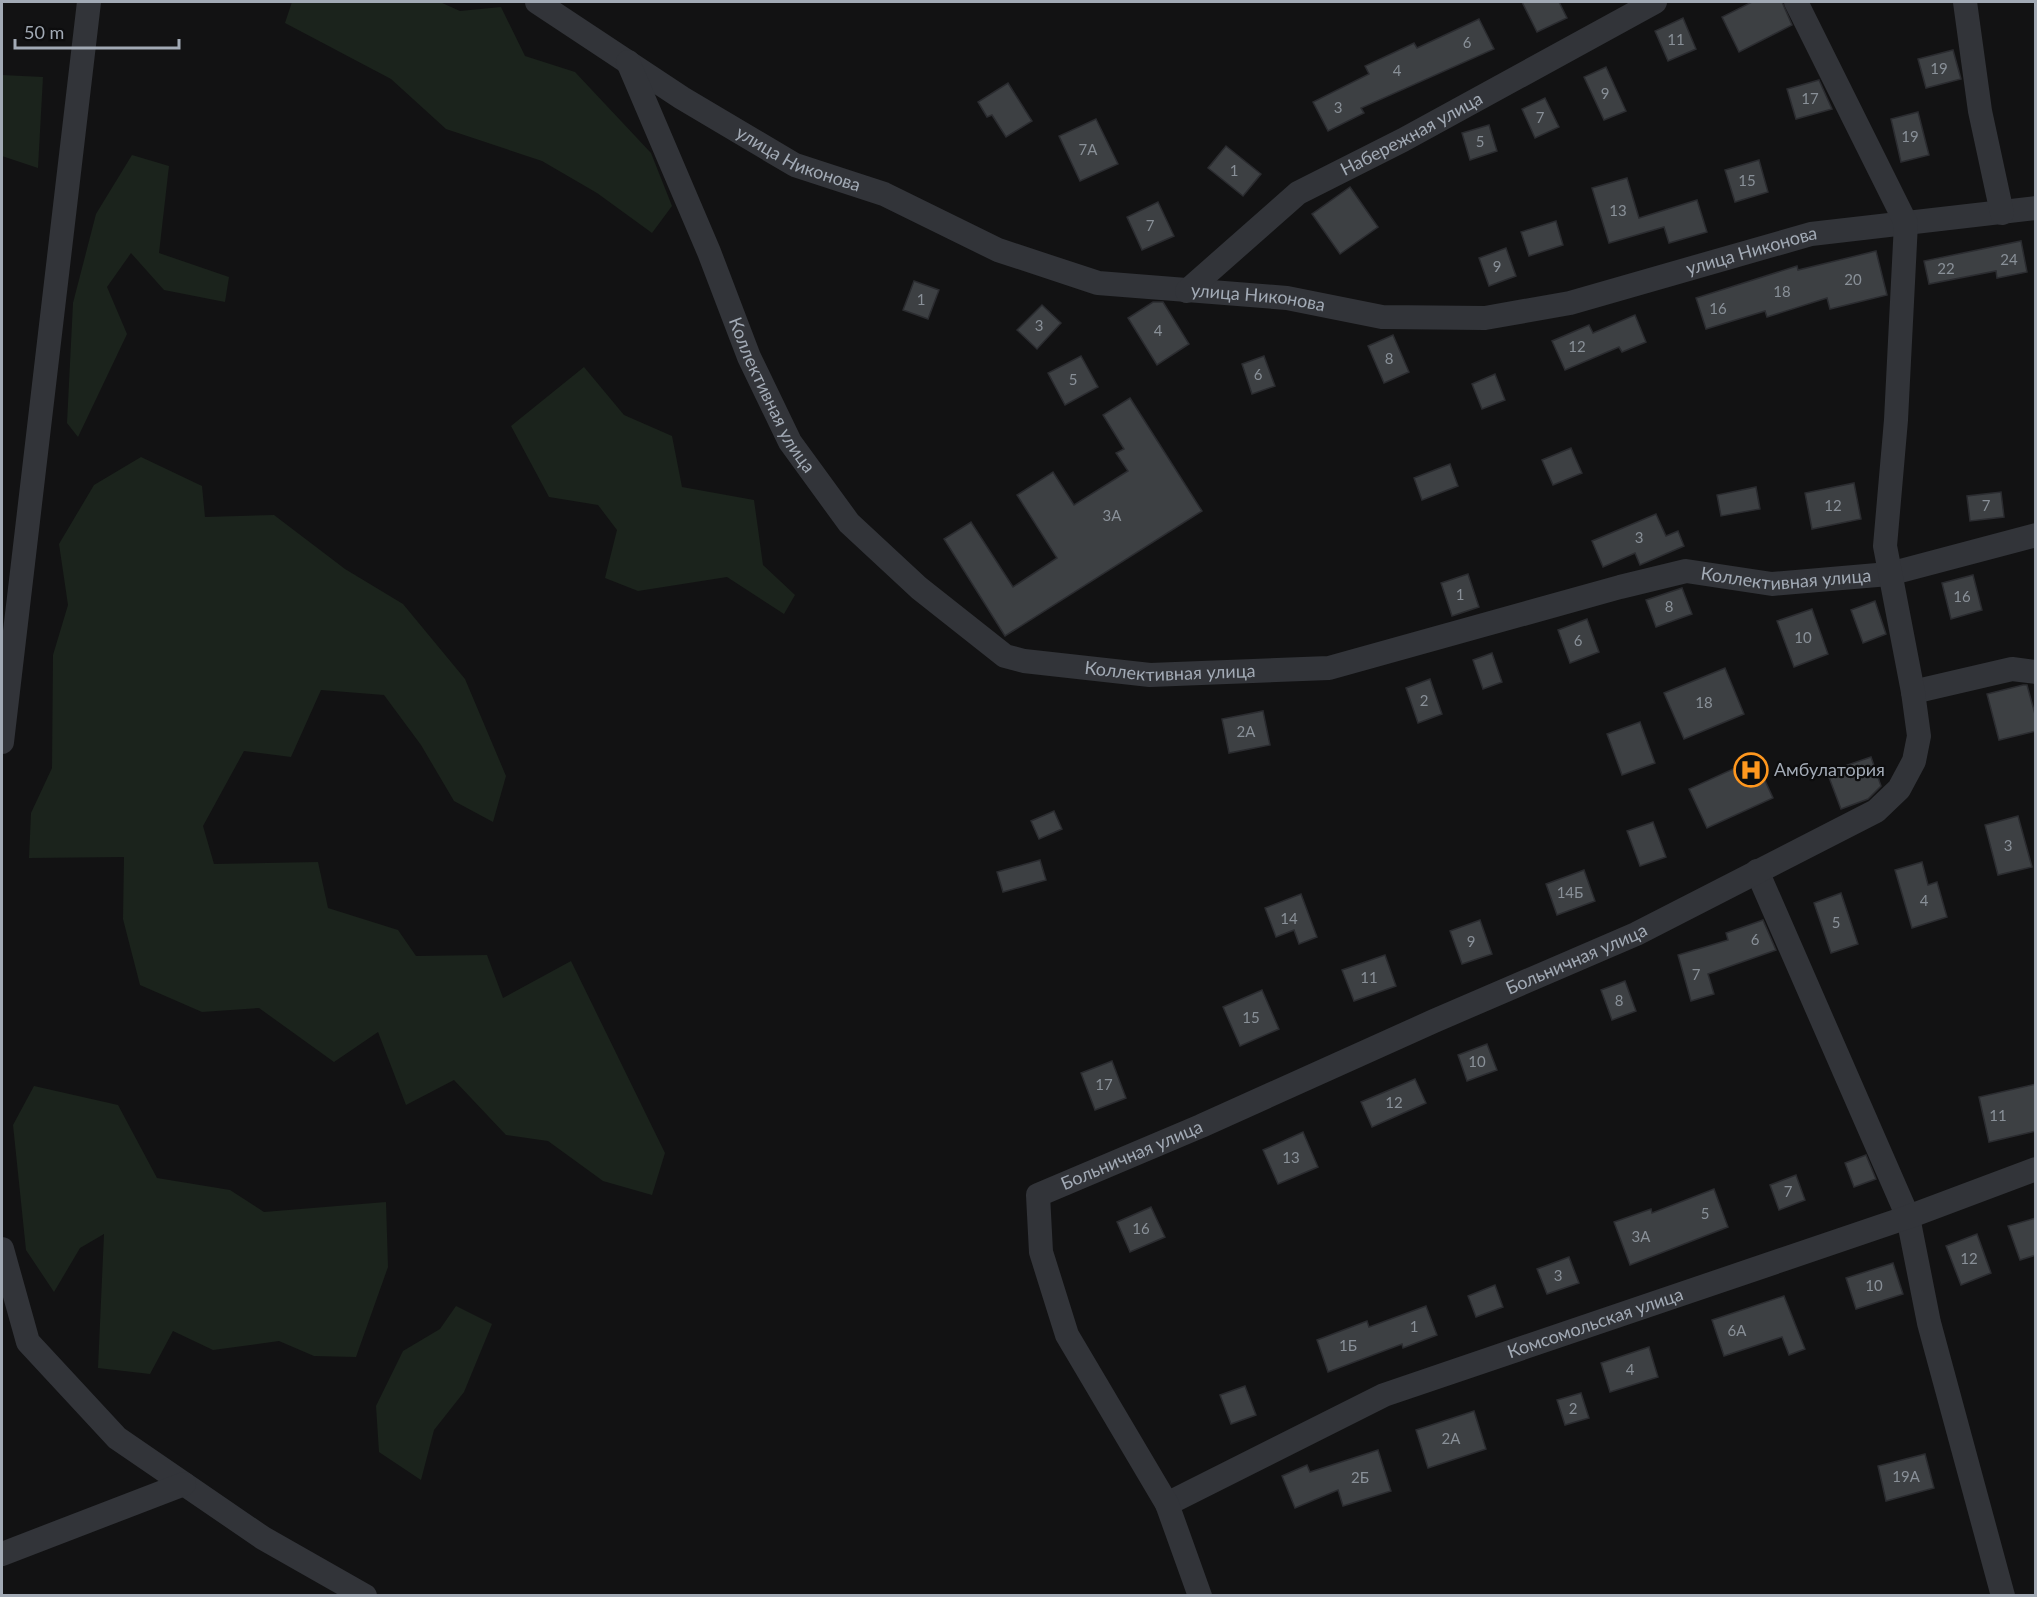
<svg xmlns="http://www.w3.org/2000/svg" width="2037" height="1597" font-family="Lato,sans-serif">
<style>
.green{fill:#1b231c}
.building{fill:#3d4043;stroke:#2b2c30;stroke-width:1.5}
.lines{fill:none;stroke-linecap:round;stroke-linejoin:round}
.minor{stroke:#323439;stroke-width:24}
.labels{text-anchor:middle;stroke-width:4.5;stroke-linejoin:round;paint-order:stroke}
.number-label{font-size:15px;fill:#899098}
.street-label{font-size:18px;fill:#a2aab5;stroke:#0d0d0e}
.poi-label{font-size:18px;fill:#a2aab5;stroke:#0d0d0e;text-anchor:start}
</style>
<rect width="100%" height="100%" fill="#121213"/>
<g class="green">
<path d="M292 2H440L460 11 501 7 525 56 575 72 651 153 672 206 652 233 597 193 542 161 446 129 391 79 285 23Z"/>
<path d="M2 75 43 77 38 168 2 156Z"/>
<path d="M132 155 169 166 159 253 229 277 225 302 164 290 131 253 107 287 127 334 78 437 67 423 73 303 96 214Z"/>
<path d="M584 367 624 415 672 436 682 487 754 500 763 565 795 595 784 614 727 577 638 591 605 578 617 530 598 505 549 497 511 426Z"/>
<path d="M141 457 202 486 205 517 274 515 345 569 403 604 465 679 506 776 493 822 454 801 421 745 384 695 321 690 291 757 244 751 203 826 214 864 318 862 328 908 398 930 416 956 487 955 503 998 571 961 665 1153 652 1195 603 1181 548 1141 506 1135 454 1080 406 1105 378 1032 334 1062 259 1008 202 1012 140 985 123 919 124 857 29 858 31 813 52 768 53 655 68 605 59 544 94 485Z"/>
<path d="M34 1086 118 1105 157 1178 230 1190 264 1212 386 1202 388 1267 356 1357 314 1356 279 1341 213 1350 173 1331 150 1374 98 1368 104 1234 80 1248 54 1292 26 1250 13 1125Z"/>
<path d="M456 1306 492 1324 464 1392 434 1430 421 1480 379 1452 376 1406 403 1351 440 1329Z"/>
</g>
<g class="building">
<path d="M1522 2H1559L1567 18 1537 32Z"/>
<path d="M1752 2H1782L1792 25 1739 52 1722 17Z"/>
<path d="M1683 18 1696 49 1668 61 1655 31Z"/>
<path d="M1479 19 1494 49 1361 108 1364 113 1328 131 1313 102 1369 74 1365 66 1414 43 1417 48Z"/>
<path d="M1953 50 1961 79 1926 88 1918 59Z"/>
<path d="M1606 67 1626 111 1604 120 1584 77Z"/>
<path d="M1819 80 1832 109 1796 119 1787 89Z"/>
<path d="M1008 83 1032 121 1006 137 992 115 987 117 978 102Z"/>
<path d="M1545 98 1559 127 1535 138 1522 109Z"/>
<path d="M1918 112 1929 155 1901 162 1891 119Z"/>
<path d="M1096 119 1118 164 1080 181 1059 136Z"/>
<path d="M1489 125 1497 151 1470 160 1462 133Z"/>
<path d="M1226 146 1261 174 1243 196 1208 168Z"/>
<path d="M1759 160 1768 192 1735 202 1725 170Z"/>
<path d="M1627 178 1639 218 1697 200 1707 232 1669 243 1664 227 1609 243 1592 188Z"/>
<path d="M1350 187 1378 227 1340 254 1312 214Z"/>
<path d="M1158 202 1174 236 1142 250 1127 217Z"/>
<path d="M1556 221 1563 245 1529 256 1521 232Z"/>
<path d="M2021 241 2027 272 1997 278 1996 271 1929 284 1924 261Z"/>
<path d="M1506 248 1516 276 1489 286 1479 258Z"/>
<path d="M1876 251 1887 295 1830 309 1827 298 1767 317 1765 311 1706 329 1696 298 1797 266 1798 270Z"/>
<path d="M914 281 939 290 928 319 903 310Z"/>
<path d="M1153 302H1163L1189 344 1157 365 1128 318Z"/>
<path d="M1042 305 1061 323 1037 349 1017 330Z"/>
<path d="M1635 315 1646 342 1622 352 1619 347 1565 370 1552 341 1589 325 1593 333Z"/>
<path d="M1393 335 1409 372 1384 383 1368 346Z"/>
<path d="M1081 356 1098 387 1065 405 1048 373Z"/>
<path d="M1264 356 1275 386 1252 394 1242 364Z"/>
<path d="M1495 374 1505 400 1482 409 1472 384Z"/>
<path d="M1130 398 1202 511 1005 636 944 539 971 522 1013 587 1057 558 1017 495 1053 472 1074 505 1128 471 1116 453 1124 449 1103 415Z"/>
<path d="M1571 448 1582 473 1553 485 1542 460Z"/>
<path d="M1450 464 1458 486 1422 500 1414 478Z"/>
<path d="M1854 483 1861 519 1812 529 1805 493Z"/>
<path d="M1756 487 1760 509 1721 516 1717 495Z"/>
<path d="M2001 492 2004 517 1970 521 1967 496Z"/>
<path d="M1656 514 1666 536 1678 531 1684 546 1640 565 1635 553 1603 567 1592 541Z"/>
<path d="M1468 574 1479 607 1452 616 1441 583Z"/>
<path d="M1973 575 1982 610 1951 619 1942 583Z"/>
<path d="M1682 588 1692 614 1656 627 1646 600Z"/>
<path d="M1875 601 1886 634 1863 643 1851 610Z"/>
<path d="M1812 609 1828 654 1794 667 1777 621Z"/>
<path d="M1587 619 1599 652 1570 663 1558 630Z"/>
<path d="M1492 653 1502 682 1483 689 1473 660Z"/>
<path d="M1725 668 1744 714 1684 739 1664 693Z"/>
<path d="M1430 679 1442 714 1418 723 1406 688Z"/>
<path d="M2023 685H2027L2036 718V731L1999 740 1987 694Z"/>
<path d="M1263 711 1270 745 1229 753 1222 719Z"/>
<path d="M1640 722 1655 763 1622 775 1607 734Z"/>
<path d="M1871 757 1881 786 1868 799 1841 809 1827 772Z"/>
<path d="M1755 759 1773 798 1707 828 1689 789Z"/>
<path d="M1054 811 1062 829 1039 839 1031 821Z"/>
<path d="M2018 816 2032 867 1998 875 1985 825Z"/>
<path d="M1653 822 1666 857 1640 866 1627 831Z"/>
<path d="M1040 860 1046 880 1003 892 997 872Z"/>
<path d="M1922 862 1928 885 1937 882 1947 917 1912 928 1895 870Z"/>
<path d="M1584 870 1595 901 1557 915 1546 884Z"/>
<path d="M1841 893 1858 944 1831 953 1814 903Z"/>
<path d="M1301 894 1317 937 1299 944 1294 930 1276 937 1265 908Z"/>
<path d="M1480 920 1492 954 1462 964 1450 931Z"/>
<path d="M1763 920 1776 950 1708 974 1714 994 1691 1001 1678 955 1728 940 1726 933Z"/>
<path d="M1385 955 1396 986 1354 1001 1342 970Z"/>
<path d="M1625 981 1636 1011 1612 1020 1601 990Z"/>
<path d="M1262 990 1279 1029 1240 1046 1223 1007Z"/>
<path d="M1487 1044 1497 1070 1467 1081 1458 1055Z"/>
<path d="M1112 1061 1126 1098 1095 1110 1081 1073Z"/>
<path d="M1415 1079 1426 1103 1372 1127 1361 1102Z"/>
<path d="M2036 1084V1131L1989 1142 1979 1097Z"/>
<path d="M1303 1132 1318 1167 1278 1184 1263 1150Z"/>
<path d="M1866 1155 1876 1179 1854 1187 1845 1163Z"/>
<path d="M1796 1175 1805 1200 1779 1210 1770 1185Z"/>
<path d="M1714 1189 1728 1227 1630 1265 1614 1222 1651 1209 1652 1213Z"/>
<path d="M1151 1207 1165 1237 1130 1252 1117 1222Z"/>
<path d="M2036 1218V1255L2020 1260 2008 1226Z"/>
<path d="M1977 1234 1991 1273 1961 1285 1946 1246Z"/>
<path d="M1569 1257 1579 1283 1547 1294 1537 1269Z"/>
<path d="M1893 1263 1903 1294 1856 1309 1846 1278Z"/>
<path d="M1495 1285 1503 1307 1476 1317 1468 1296Z"/>
<path d="M1784 1296 1805 1349 1789 1355 1782 1337 1724 1356 1712 1320Z"/>
<path d="M1426 1306 1437 1335 1403 1348 1402 1344 1328 1372 1317 1340 1367 1321 1369 1327Z"/>
<path d="M1649 1347 1658 1377 1610 1392 1601 1363Z"/>
<path d="M1245 1386 1256 1415 1231 1424 1220 1395Z"/>
<path d="M1581 1393 1589 1418 1565 1425 1557 1400Z"/>
<path d="M1474 1411 1486 1449 1428 1468 1416 1430Z"/>
<path d="M1378 1450 1391 1491 1343 1506 1338 1490 1295 1508 1282 1476 1307 1465 1310 1472Z"/>
<path d="M1925 1454 1934 1488 1886 1501 1878 1466Z"/>
</g>
<g class="lines">
<g class="minor">
<path id="s1" d="M537 2 682 98 795 165 884 194 998 250 1098 283 1287 298 1382 317 1485 318 1570 303 1811 234 2036 208"/>
<path d="M1965 2 1980 111 2002 213"/>
<path id="s2" d="M628 62 709 252 749 357 790 442 849 523 919 588 1005 656 1024 661 1150 675 1329 668 1620 587 1686 571 1772 584 1889 574 2036 535"/>
<path id="s3" d="M1187 291 1298 193 1403 140 1655 2"/>
<path d="M1913 692 2012 669 2036 672"/>
<path d="M2 742 89 2"/>
<path d="M1757 871 1908 1217 1929 1323 2003 1596"/>
<path d="M2 1249 28 1342 117 1438 263 1538 365 1596"/>
<path id="s4" d="M1167 1504 1384 1395 1908 1217 2036 1169"/>
<path d="M2 1554 184 1484"/>
<path id="s5" d="M1200 1596 1167 1504 1067 1335 1041 1252 1038 1195 1201 1126 1434 1021 1636 934 1876 811 1899 789 1914 761 1919 736 1913 692 1885 546 1896 420 1906 223 1796 2"/>
</g>
</g>
<defs>
<symbol id="hospital-ring" viewBox="-11 -11 22 22"><circle r="9.5" fill="#0d0d0e" stroke="#ff971e" stroke-width="1.5"/><path d="M-5-5h3v3.5h4V-5h3V5h-3V1.5h-4V5h-3Z" fill="#ff971e"/></symbol>
</defs>
<g fill-rule="evenodd">
<use href="#hospital-ring" x="1732" y="751" width="38" height="38"/>
</g>
<g class="labels">
<g class="number-label">
<text x="1676" y="45">11</text>
<text x="1467" y="48">6</text>
<text x="1939" y="74">19</text>
<text x="1397" y="76">4</text>
<text x="1605" y="99">9</text>
<text x="1810" y="104">17</text>
<text x="1338" y="113">3</text>
<text x="1540" y="123">7</text>
<text x="1910" y="142">19</text>
<text x="1480" y="147">5</text>
<text x="1088" y="155">7А</text>
<text x="1234" y="176">1</text>
<text x="1747" y="186">15</text>
<text x="1618" y="216">13</text>
<text x="1150" y="231">7</text>
<text x="2009" y="265">24</text>
<text x="1497" y="272">9</text>
<text x="1946" y="274">22</text>
<text x="1853" y="285">20</text>
<text x="1782" y="297">18</text>
<text x="921" y="305">1</text>
<text x="1718" y="314">16</text>
<text x="1039" y="331">3</text>
<text x="1158" y="336">4</text>
<text x="1577" y="352">12</text>
<text x="1389" y="364">8</text>
<text x="1258" y="380">6</text>
<text x="1073" y="385">5</text>
<text x="1833" y="511">12</text>
<text x="1986" y="511">7</text>
<text x="1112" y="521">3А</text>
<text x="1639" y="543">3</text>
<text x="1460" y="600">1</text>
<text x="1962" y="602">16</text>
<text x="1669" y="612">8</text>
<text x="1803" y="643">10</text>
<text x="1578" y="646">6</text>
<text x="1424" y="706">2</text>
<text x="1704" y="708">18</text>
<text x="1246" y="737">2А</text>
<text x="2008" y="851">3</text>
<text x="1570" y="898">14Б</text>
<text x="1924" y="906">4</text>
<text x="1289" y="924">14</text>
<text x="1836" y="928">5</text>
<text x="1755" y="945">6</text>
<text x="1471" y="947">9</text>
<text x="1696" y="980">7</text>
<text x="1369" y="983">11</text>
<text x="1619" y="1006">8</text>
<text x="1251" y="1023">15</text>
<text x="1477" y="1067">10</text>
<text x="1104" y="1090">17</text>
<text x="1394" y="1108">12</text>
<text x="1998" y="1121">11</text>
<text x="1291" y="1163">13</text>
<text x="1788" y="1197">7</text>
<text x="1705" y="1219">5</text>
<text x="1141" y="1234">16</text>
<text x="1641" y="1242">3А</text>
<text x="1969" y="1264">12</text>
<text x="1558" y="1281">3</text>
<text x="1874" y="1291">10</text>
<text x="1414" y="1332">1</text>
<text x="1737" y="1336">6А</text>
<text x="1348" y="1351">1Б</text>
<text x="1630" y="1375">4</text>
<text x="1573" y="1414">2</text>
<text x="1451" y="1444">2А</text>
<text x="1906" y="1482">19А</text>
<text x="1360" y="1483">2Б</text>
</g>
<g class="street-label">
<text dy="6" stroke="none"><textPath href="#s3" startOffset="276">Набережная улица</textPath></text>
<text dy="6" stroke="none"><textPath href="#s1" startOffset="306">улица Никонова</textPath></text>
<text dy="6" stroke="none"><textPath href="#s1" startOffset="1296">улица Никонова</textPath></text>
<text dy="6" stroke="none"><textPath href="#s1" startOffset="792">улица Никонова</textPath></text>
<text dy="6" stroke="none"><textPath href="#s2" startOffset="363">Коллективная улица</textPath></text>
<text dy="6" stroke="none"><textPath href="#s2" startOffset="1515">Коллективная улица</textPath></text>
<text dy="6" stroke="none"><textPath href="#s2" startOffset="885">Коллективная улица</textPath></text>
<text dy="6" stroke="none"><textPath href="#s5" startOffset="1026">Больничная улица</textPath></text>
<text dy="6" stroke="none"><textPath href="#s5" startOffset="540">Больничная улица</textPath></text>
<text dy="6" stroke="none"><textPath href="#s4" startOffset="466">Комсомольская улица</textPath></text>
</g>
<g class="poi-label">
<text x="1774" y="776">Амбулатория</text>
</g>
</g>
<rect width="2037" height="1597" fill="none" stroke="#a2aab5" stroke-width="6"/>
<path d="M15 39v9h164v-9" fill="none" stroke="#a2aab5" stroke-width="3"/>
<text x="24" y="39" font-size="18" fill="#a2aab5" stroke="#0d0d0e" stroke-width="4.5" paint-order="stroke">50 m</text>
</svg>
